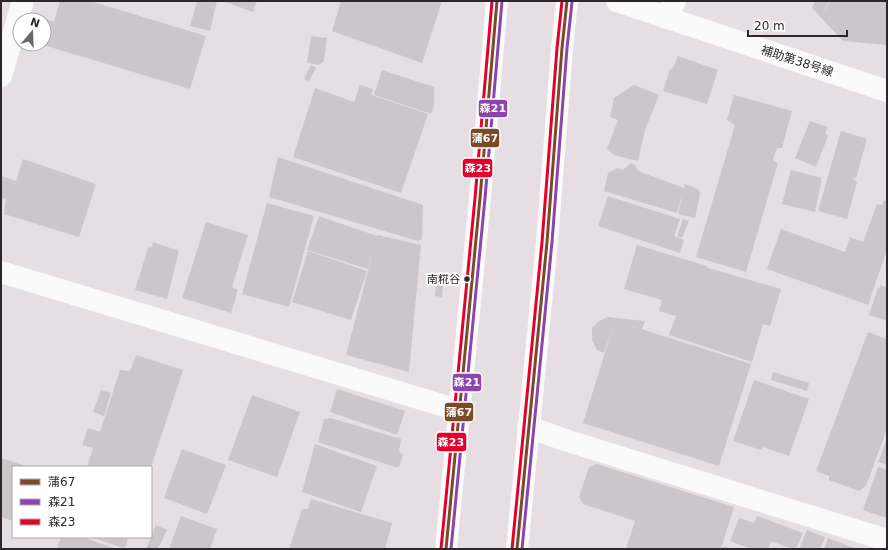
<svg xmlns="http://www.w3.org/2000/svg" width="888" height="550" font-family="'DejaVu Sans','Noto Sans JP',sans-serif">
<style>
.building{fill:#ccc6ca}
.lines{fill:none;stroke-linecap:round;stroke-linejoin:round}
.minor{stroke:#fbfafb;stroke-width:22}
.highway{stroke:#fbfafb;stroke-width:22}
.bus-1-casing{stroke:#fff;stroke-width:6}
.bus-2-casing{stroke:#fff;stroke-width:6}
.bus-3-casing{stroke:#fff;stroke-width:6}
.bus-1{stroke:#7a4b2a;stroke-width:3}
.bus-2{stroke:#8e44ad;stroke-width:3}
.bus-3{stroke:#e4002b;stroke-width:3}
.bus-dot{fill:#2c272a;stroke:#fff;stroke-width:1.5}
.labels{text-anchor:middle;stroke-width:3.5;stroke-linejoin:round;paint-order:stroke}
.bus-label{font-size:11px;fill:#2c272a;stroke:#fff;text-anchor:end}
.street-label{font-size:12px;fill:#2c272a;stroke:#fff}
.line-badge{stroke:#fff;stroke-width:1.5}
.badge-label{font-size:11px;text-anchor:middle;font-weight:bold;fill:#fff}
</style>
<rect width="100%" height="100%" fill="#e6dee3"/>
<g class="building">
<path d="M60 1H90L206 36 190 89 40 44H44V20H39L40 17 54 22Z"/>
<path d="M197 1H217L210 31 190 26Z"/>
<path d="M222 1H257L253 12Z"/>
<path d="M341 1H442L422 63 332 31Z"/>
<path d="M815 1H829L823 15 830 1H887V45L843 41 812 8Z"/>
<path d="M311 36 327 38 324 61 319 65 307 63Z"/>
<path d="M678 56 718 70 707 104 663 91 670 69 673 68Z"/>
<path d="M311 65 316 68 309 81 304 79Z"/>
<path d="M382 70 434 87V106L431 114 374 95Z"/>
<path d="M360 85 373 89 371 95 428 114 401 193 293 157 315 88 354 102Z"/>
<path d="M634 85 659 95 645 130 638 161 614 155 607 149 618 120 610 117 614 98Z"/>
<path d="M734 95 792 111 782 148H777L773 160 778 163 746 272 696 257 735 125 727 120Z"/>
<path d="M810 121 828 127 825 133 828 136 816 167 795 158Z"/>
<path d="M841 131 867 139 856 178H852L857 182 847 219 818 211Z"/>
<path d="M278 157 423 205 422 239 418 241 269 197Z"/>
<path d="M23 159 96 184 79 237 4 214 6 199 1 197V176L16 181Z"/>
<path d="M631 163 636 166 638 171 684 188 685 184 698 189 700 194 695 218 678 214 683 192 677 213 604 191 608 173 618 168 623 170Z"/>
<path d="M791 170 822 178 815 212 782 204Z"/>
<path d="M608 196 680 219 674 236 684 240 680 253 598 226Z"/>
<path d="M884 200 887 202V250L868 305 767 269 781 229 845 252 850 237 863 242 877 204 882 205Z"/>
<path d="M267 203 314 216 289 307 242 294Z"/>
<path d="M319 216 377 236 378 235 421 245 409 372 346 355 374 248 368 269 307 250Z"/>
<path d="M683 219 689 221 682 238 677 236Z"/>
<path d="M206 222 248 235 232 287 238 290 231 313 182 298Z"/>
<path d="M153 242 179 251 167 299 135 290 148 248 152 247Z"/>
<path d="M637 245 707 266 708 268 781 289 770 326 763 324 752 362 669 335 676 316 659 311 662 300 624 289Z"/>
<path d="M308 251 367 271 351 320 292 302Z"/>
<path d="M437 274 444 275 442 297 435 296Z"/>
<path d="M880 285 887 287V321L869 315 878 287 880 288Z"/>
<path d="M608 317 645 321 642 329 613 320 751 364 719 466 583 423 614 324 604 353 597 350 592 340V328L599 321Z"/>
<path d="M868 332 887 339V429L866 486 859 491 829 480V476L816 471Z"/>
<path d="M136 355 183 370 151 467H87L93 448 82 445 88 428 100 432 120 370 130 371Z"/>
<path d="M773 372 809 383 807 391 771 380Z"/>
<path d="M754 380 809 399 789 456 763 447 761 450 733 441Z"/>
<path d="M337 389 405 411 397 435 330 412Z"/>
<path d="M101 390 111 393 104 416 93 412Z"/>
<path d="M252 395 300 412 277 477 228 460Z"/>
<path d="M331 418 401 439 399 451 403 455 399 467H395L318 442 324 419Z"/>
<path d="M887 439V465L878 462Z"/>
<path d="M315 444 377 466 361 512 302 492Z"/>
<path d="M182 449 226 465 207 514 164 498Z"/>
<path d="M1 458 29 467H13V521L1 517Z"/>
<path d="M597 464 734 507 721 549H626L635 521 583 504 579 497 589 467Z"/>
<path d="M878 467 887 469V518L863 510Z"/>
<path d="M311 499 392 523 385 549H289L302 509H308Z"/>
<path d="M181 516 217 529 210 549H169Z"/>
<path d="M757 516 803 533 796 549H792L771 541 768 549H751L730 541 739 518 754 523Z"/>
<path d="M156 525 167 530 158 549H146Z"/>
<path d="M807 530 825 537 820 549H799Z"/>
<path d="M61 537H82L116 549H57Z"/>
<path d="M91 537H128L126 546 123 548Z"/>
<path d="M828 538 857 549H824Z"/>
<path d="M724 546 734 549H723Z"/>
</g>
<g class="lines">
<g class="minor">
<path d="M617 1 887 91"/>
<path d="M666 18 675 1"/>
<path d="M1 76 23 1"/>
<path d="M1 272 458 410"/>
<path d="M528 427 568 441 887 540"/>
</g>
<g class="highway">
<path d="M446 549 480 198 497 1"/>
<path d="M517 549 547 242 562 48 567 1"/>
</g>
<defs>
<g id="bus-1">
<path d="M446 549 480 198 497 1"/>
<path d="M517 549 547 242 562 48 567 1"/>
</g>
<g id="bus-2">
<path d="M451 549 485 198 502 1"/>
<path d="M522 549 552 242 567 48 572 2"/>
</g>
<g id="bus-3">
<path d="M441 549 475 198 492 1"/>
<path d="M512 549 542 242 557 48 562 1"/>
</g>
</defs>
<use href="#bus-1" class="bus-1-casing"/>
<use href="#bus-2" class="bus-2-casing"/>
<use href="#bus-3" class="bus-3-casing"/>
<use href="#bus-1" class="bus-1"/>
<use href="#bus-2" class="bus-2"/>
<use href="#bus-3" class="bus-3"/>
</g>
<circle class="bus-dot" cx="467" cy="279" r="3.5"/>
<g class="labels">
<g class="bus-label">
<text x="460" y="283">南糀谷</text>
</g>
<g class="street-label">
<text transform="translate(797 61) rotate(18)" y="4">補助第38号線</text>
</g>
</g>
<g class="line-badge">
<rect x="478" y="99" width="30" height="19" rx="4" fill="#8e44ad"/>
<rect x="470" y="128" width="30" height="20" rx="4" fill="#7a4b2a"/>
<rect x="462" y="158" width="31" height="20" rx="4" fill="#e4002b"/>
<rect x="452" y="373" width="30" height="19" rx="4" fill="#8e44ad"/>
<rect x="444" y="402" width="30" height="20" rx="4" fill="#7a4b2a"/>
<rect x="436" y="432" width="31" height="20" rx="4" fill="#e4002b"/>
</g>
<g class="badge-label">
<text x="493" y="112">森21</text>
<text x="485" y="142">蒲67</text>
<text x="478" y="172">森23</text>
<text x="467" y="386">森21</text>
<text x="459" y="416">蒲67</text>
<text x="451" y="446">森23</text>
</g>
<rect width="888" height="550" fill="none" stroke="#2c272a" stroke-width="4"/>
<rect x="12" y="466" width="140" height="72" fill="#ffffff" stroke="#aba9aa"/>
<rect x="20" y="479" width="20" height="6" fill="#7a4b2a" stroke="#aba9aa"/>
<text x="48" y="486" font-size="12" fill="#2c272a">蒲67</text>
<rect x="20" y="499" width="20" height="6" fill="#8e44ad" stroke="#aba9aa"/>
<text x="48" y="506" font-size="12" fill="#2c272a">森21</text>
<rect x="20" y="519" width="20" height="6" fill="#e4002b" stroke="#aba9aa"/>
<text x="48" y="526" font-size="12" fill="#2c272a">森23</text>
<g transform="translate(32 32) rotate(19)"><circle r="19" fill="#ffffff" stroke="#aba9aa"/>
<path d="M0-3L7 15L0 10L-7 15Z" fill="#6d676b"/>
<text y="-6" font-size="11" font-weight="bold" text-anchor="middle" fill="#2c272a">N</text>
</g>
<path d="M748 30v6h99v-6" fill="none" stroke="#2c272a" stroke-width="2"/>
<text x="754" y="30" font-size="12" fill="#2c272a" stroke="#ffffff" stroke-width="3" paint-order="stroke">20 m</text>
</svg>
